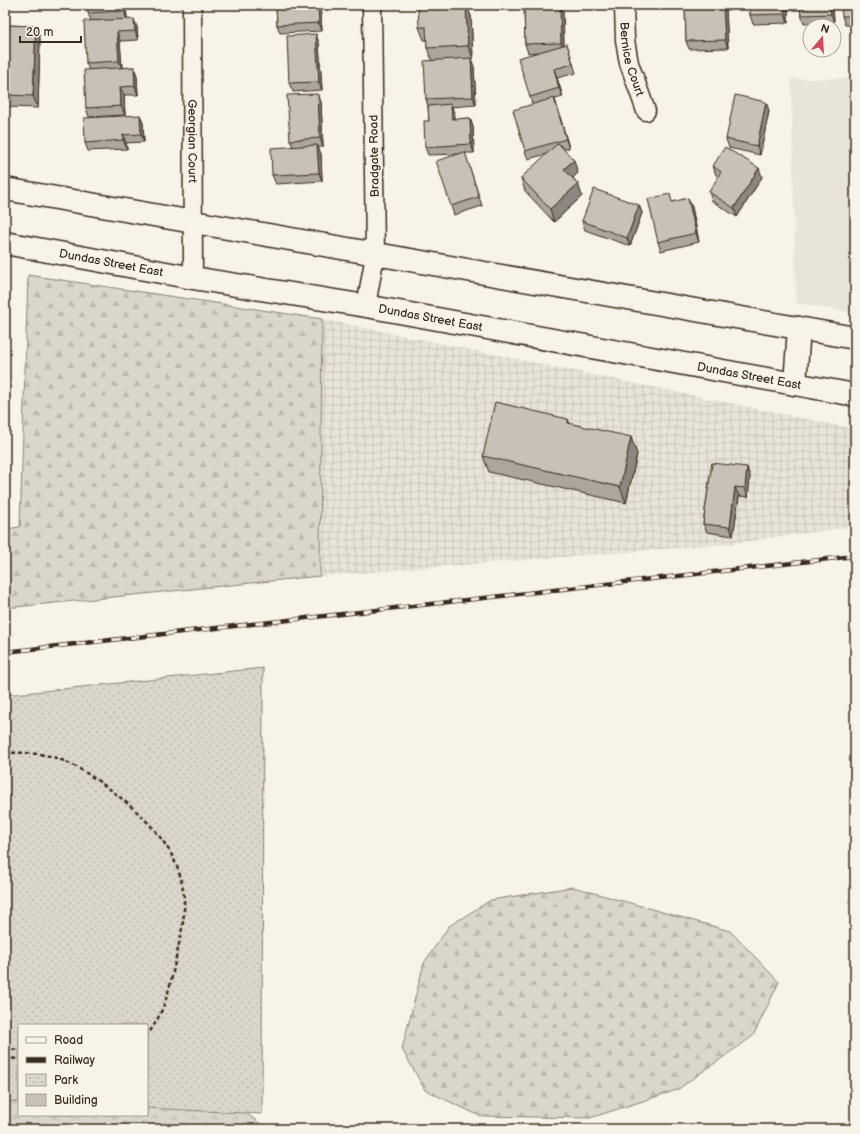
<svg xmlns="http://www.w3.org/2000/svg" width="860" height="1134" font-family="'Balsamiq Sans',sans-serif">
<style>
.built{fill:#e9e4d9}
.industrial{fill:url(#industrial-grid)}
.forest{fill:url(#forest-firs);stroke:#8b8074}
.wetland{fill:url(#wetland-marsh);stroke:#8b8074}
.park{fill:url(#park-dots);stroke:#8b8074}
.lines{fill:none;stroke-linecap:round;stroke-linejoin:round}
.minor-casing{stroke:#3b2a1e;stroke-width:21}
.primary-casing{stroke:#3b2a1e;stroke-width:25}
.path{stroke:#3b2a1e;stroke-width:2.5;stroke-dasharray:4 3;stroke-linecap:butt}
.minor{stroke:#f7f3e8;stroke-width:18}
.primary{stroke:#f7f3e8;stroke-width:22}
.rail-casing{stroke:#3b2a1e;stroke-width:4.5}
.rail{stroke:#f7f3e8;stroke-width:3;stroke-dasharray:9;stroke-linecap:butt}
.wall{fill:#aca69d;stroke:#3b2a1e}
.shaded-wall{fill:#8c877f;stroke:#3b2a1e}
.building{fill:#c8c1b6;stroke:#3b2a1e}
.labels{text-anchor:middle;stroke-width:4;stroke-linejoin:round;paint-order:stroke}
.street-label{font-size:12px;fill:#3b2a1e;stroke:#f7f3e8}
</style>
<defs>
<pattern id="industrial-grid" width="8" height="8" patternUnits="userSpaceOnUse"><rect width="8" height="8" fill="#e9e4d9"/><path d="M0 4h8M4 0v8" fill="none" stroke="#c9c4ba"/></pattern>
<pattern id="forest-firs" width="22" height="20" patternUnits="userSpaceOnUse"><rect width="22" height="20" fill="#dbd6cb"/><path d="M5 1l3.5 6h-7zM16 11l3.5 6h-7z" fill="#bdb8ae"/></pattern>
<pattern id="wetland-marsh" width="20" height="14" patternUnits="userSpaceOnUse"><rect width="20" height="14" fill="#dbd6cb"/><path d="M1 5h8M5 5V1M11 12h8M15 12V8" fill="none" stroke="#bdb8ae"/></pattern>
<pattern id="park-dots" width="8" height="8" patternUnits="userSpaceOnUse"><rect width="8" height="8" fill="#dbd6cb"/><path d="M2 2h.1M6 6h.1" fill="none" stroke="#bdb8ae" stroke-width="1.8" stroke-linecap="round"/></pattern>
</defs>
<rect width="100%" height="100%" fill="#f7f3e8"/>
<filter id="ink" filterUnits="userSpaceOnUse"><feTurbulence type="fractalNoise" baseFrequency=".025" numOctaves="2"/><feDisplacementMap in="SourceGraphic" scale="8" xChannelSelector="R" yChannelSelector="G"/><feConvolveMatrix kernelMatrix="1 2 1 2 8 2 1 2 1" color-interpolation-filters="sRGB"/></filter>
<g filter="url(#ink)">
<path class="built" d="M855 78V313L796 303 791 79Z"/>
<path class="industrial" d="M322 319 855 429V526L728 544 320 576Z"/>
<g class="forest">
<path d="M28 275 322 319 320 576 5 608V529L20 527Z"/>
<path d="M573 887 730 931 779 982 753 1036 677 1090 590 1118 480 1116 425 1090 402 1049 424 963 449 926 491 900Z"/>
</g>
<path class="wetland" d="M216 1090 267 1129H5V1092H19V1115H147V1091Z"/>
<path class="park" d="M263 668 262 1114 147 1108V1025H19V1102L5 1101V695Z"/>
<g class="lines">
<defs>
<g id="minor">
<path id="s1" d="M192 5 193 278"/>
<path id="s2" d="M624 5 625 40 629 63 646 111"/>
<path d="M366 306 375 255 372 5"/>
</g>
<g id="primary">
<path d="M5 189 855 338"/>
<path id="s3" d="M5 243 193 278 366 306 855 395"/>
<path d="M795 384 799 328"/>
</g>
</defs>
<use href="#minor" class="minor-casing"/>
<use href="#primary" class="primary-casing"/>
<g class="path">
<path d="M5 753C23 752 42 753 59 759 78 766 94 778 111 790 144 816 177 846 183 890 187 914 180 939 175 962 170 988 164 1014 147 1035"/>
<path d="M5 1049 19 1050"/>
<path d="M5 1058 19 1059"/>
</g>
<use href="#minor" class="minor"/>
<use href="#primary" class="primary"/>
<defs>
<path id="rail" d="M5 652 855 556"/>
</defs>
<use href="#rail" class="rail-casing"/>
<use href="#rail" class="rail"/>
</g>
<g class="wall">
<path d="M88 5H126L127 19 137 27 138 40 120 41 122 68 134 67 137 76 138 95H124L125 115 89 117 86 108 89 70 86 63 91 21 88 13Z"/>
<path d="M276 5H320L322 31 280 33 277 25Z"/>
<path d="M429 5H466L471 16 473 58 471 59 474 67 476 105 451 107 454 113V119L470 118 473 127 474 153H465L482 206 454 215 451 206 459 154 428 155 425 147 429 121 428 106 426 99 432 61 427 48V40H424L419 27 429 6Z"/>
<path d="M524 5H571V6H561L563 12 564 45 567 44 576 73 557 78 563 97 555 99 569 148 564 149 578 173 573 178 578 184 582 196 554 222 525 191 521 178 547 154 528 159 525 151 532 104 530 97 538 52 528 53 525 44Z"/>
<path d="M685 5H725L726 10 728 48 689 49 686 41Z"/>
<path d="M750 5H788V23L753 24 750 15Z"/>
<path d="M800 5H833L834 22 804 23 801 15Z"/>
<path d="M855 5V25H845L842 16Z"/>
<path d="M5 25 36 26 40 39 38 108 5 107Z"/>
<path d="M319 43 322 90 293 92 289 83Z"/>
<path d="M318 94 321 102 323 147H318L321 154 322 181 276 184 272 175 293 147 290 140Z"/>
<path d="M766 102 769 111 760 155 729 148 726 139Z"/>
<path d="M140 115 143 123 144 142 126 143 127 149 88 151 85 143Z"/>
<path d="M713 166 762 177 737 217 712 201 709 192 719 177 716 175Z"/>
<path d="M673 202 692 207 699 242 661 251 658 242Z"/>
<path d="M639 205 642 213 630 246 585 230 582 221Z"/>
<path d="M568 419 570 424 637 454 626 503 489 472 483 456Z"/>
<path d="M712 463 750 476 748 497 739 496 733 536 707 532 703 524Z"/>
</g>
<g class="shaded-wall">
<path d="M123 5H126L127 20 124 11Z"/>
<path d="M318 5H320L322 31 319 23Z"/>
<path d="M466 5 471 16 473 58 468 46Z"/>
<path d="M560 5 563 12 564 52 561 43Z"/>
<path d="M723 5H725L726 10 728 48 725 40Z"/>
<path d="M785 5H788V23L785 14Z"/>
<path d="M830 5H833L834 22 831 14Z"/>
<path d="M134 19 137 27 138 40 135 31Z"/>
<path d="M36 26 40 39 38 108 33 96Z"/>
<path d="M117 32 120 41 122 69 119 61Z"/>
<path d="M316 34 319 43 322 90 319 82Z"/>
<path d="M471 58 474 67 476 105 473 97Z"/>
<path d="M134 67 137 76 138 95 135 86Z"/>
<path d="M554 69 557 78 563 97 559 88Z"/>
<path d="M120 87 124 95 125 115 121 106Z"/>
<path d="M318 94 321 102 323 147 320 138Z"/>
<path d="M554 98 557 107 569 148 566 139Z"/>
<path d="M766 102 769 111 760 155 757 146Z"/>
<path d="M451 104 454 113 455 128 452 119Z"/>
<path d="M140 115 143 123 144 142 141 134Z"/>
<path d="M470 118 473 127 474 153 471 144Z"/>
<path d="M123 135 126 143 127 149 123 140Z"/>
<path d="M317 145 321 154 322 181 319 173Z"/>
<path d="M574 160 578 173 569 182 564 169Z"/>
<path d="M759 168 762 177 737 217 734 208Z"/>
<path d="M578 184 582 196 554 222 550 209Z"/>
<path d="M688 198 692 207 699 242 696 233Z"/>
<path d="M639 205 642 213 630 246 627 238Z"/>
<path d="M631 437 637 454 626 503 620 487Z"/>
<path d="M747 467 750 476 748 497 745 488Z"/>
<path d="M735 487 739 496 733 536 730 527Z"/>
</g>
<g class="building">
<path d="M88 5H123L124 11 88 13Z"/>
<path d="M276 5H318L319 23 277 25Z"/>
<path d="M443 5H466L468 46 427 48 426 27H419L418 6Z"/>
<path d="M524 5H560L561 43 525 44Z"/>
<path d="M685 5H723L725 40 686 41Z"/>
<path d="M750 5H785V14L750 15Z"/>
<path d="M800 5H830L831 14 801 15Z"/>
<path d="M841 5H855V16H842Z"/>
<path d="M134 19 135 31 117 32 119 61 86 63 84 21Z"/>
<path d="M5 25 36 26 33 96 5 95Z"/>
<path d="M316 34 319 82 289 83 287 36Z"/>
<path d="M567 44 573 64 554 69 559 88 530 97 518 58Z"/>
<path d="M471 58 473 97 426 99 424 61Z"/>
<path d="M134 67 135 86 120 87 121 106 86 108 84 70Z"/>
<path d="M318 94 320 138 290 140 287 95Z"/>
<path d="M735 95 766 102 757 146 726 139Z"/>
<path d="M554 98 566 139 525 151 513 110Z"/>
<path d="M451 104 452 119 470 118 471 144 425 147 424 121H429L428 106Z"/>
<path d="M140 115 141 134 123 135V140L85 143 84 118Z"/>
<path d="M558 143 574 160 564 169 578 184 550 209 521 178Z"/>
<path d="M317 145 319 173 272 175 271 148Z"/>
<path d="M725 147 759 168 734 208 709 192 721 172 713 166Z"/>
<path d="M465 152 479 197 451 206 436 161Z"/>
<path d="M594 189 639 205 627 238 582 221Z"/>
<path d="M670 194 672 202 688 198 696 233 658 242 648 199Z"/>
<path d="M495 402 568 419V423L631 437 620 487 483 456Z"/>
<path d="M712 463 747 467 745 488 735 487 730 527 703 524Z"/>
</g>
</g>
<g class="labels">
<g class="street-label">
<text dy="4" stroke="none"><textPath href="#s2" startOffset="55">Bernice Court</textPath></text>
<text dy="4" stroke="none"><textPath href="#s1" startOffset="136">Georgian Court</textPath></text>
<text transform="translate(374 156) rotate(-91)" y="4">Bradgate Road</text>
<text dy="4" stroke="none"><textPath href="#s3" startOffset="108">Dundas Street East</textPath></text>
<text dy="4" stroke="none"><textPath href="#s3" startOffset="432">Dundas Street East</textPath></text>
<text dy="4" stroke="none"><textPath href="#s3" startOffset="756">Dundas Street East</textPath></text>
</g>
</g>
<rect width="860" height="1134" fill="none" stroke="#f7f3e8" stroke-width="20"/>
<rect x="10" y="10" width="840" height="1114" fill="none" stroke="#3b2a1e" stroke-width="1.5" filter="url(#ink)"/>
<rect x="18" y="1024" width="130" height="92" fill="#f7f3e8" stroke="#aca397"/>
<rect x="26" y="1037" width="20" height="6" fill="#f7f3e8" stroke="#aca397"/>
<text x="54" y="1044" font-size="12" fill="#3b2a1e">Road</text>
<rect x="26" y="1057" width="20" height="6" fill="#3b2a1e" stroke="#aca397"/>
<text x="54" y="1064" font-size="12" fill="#3b2a1e">Railway</text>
<rect x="26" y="1074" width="20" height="12" fill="url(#park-dots)" stroke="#aca397"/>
<text x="54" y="1084" font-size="12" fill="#3b2a1e">Park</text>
<rect x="26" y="1094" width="20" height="12" fill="#c8c1b6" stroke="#aca397"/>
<text x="54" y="1104" font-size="12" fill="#3b2a1e">Building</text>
<g transform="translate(822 38) rotate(18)"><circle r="19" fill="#f7f3e8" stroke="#aca397"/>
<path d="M0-3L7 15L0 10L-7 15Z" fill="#d1495b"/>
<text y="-6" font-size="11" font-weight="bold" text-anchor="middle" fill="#3b2a1e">N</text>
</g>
<path d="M20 36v6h61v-6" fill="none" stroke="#3b2a1e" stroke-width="2"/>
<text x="26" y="36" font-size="12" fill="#3b2a1e" stroke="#f7f3e8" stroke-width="3" paint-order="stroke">20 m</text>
</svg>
